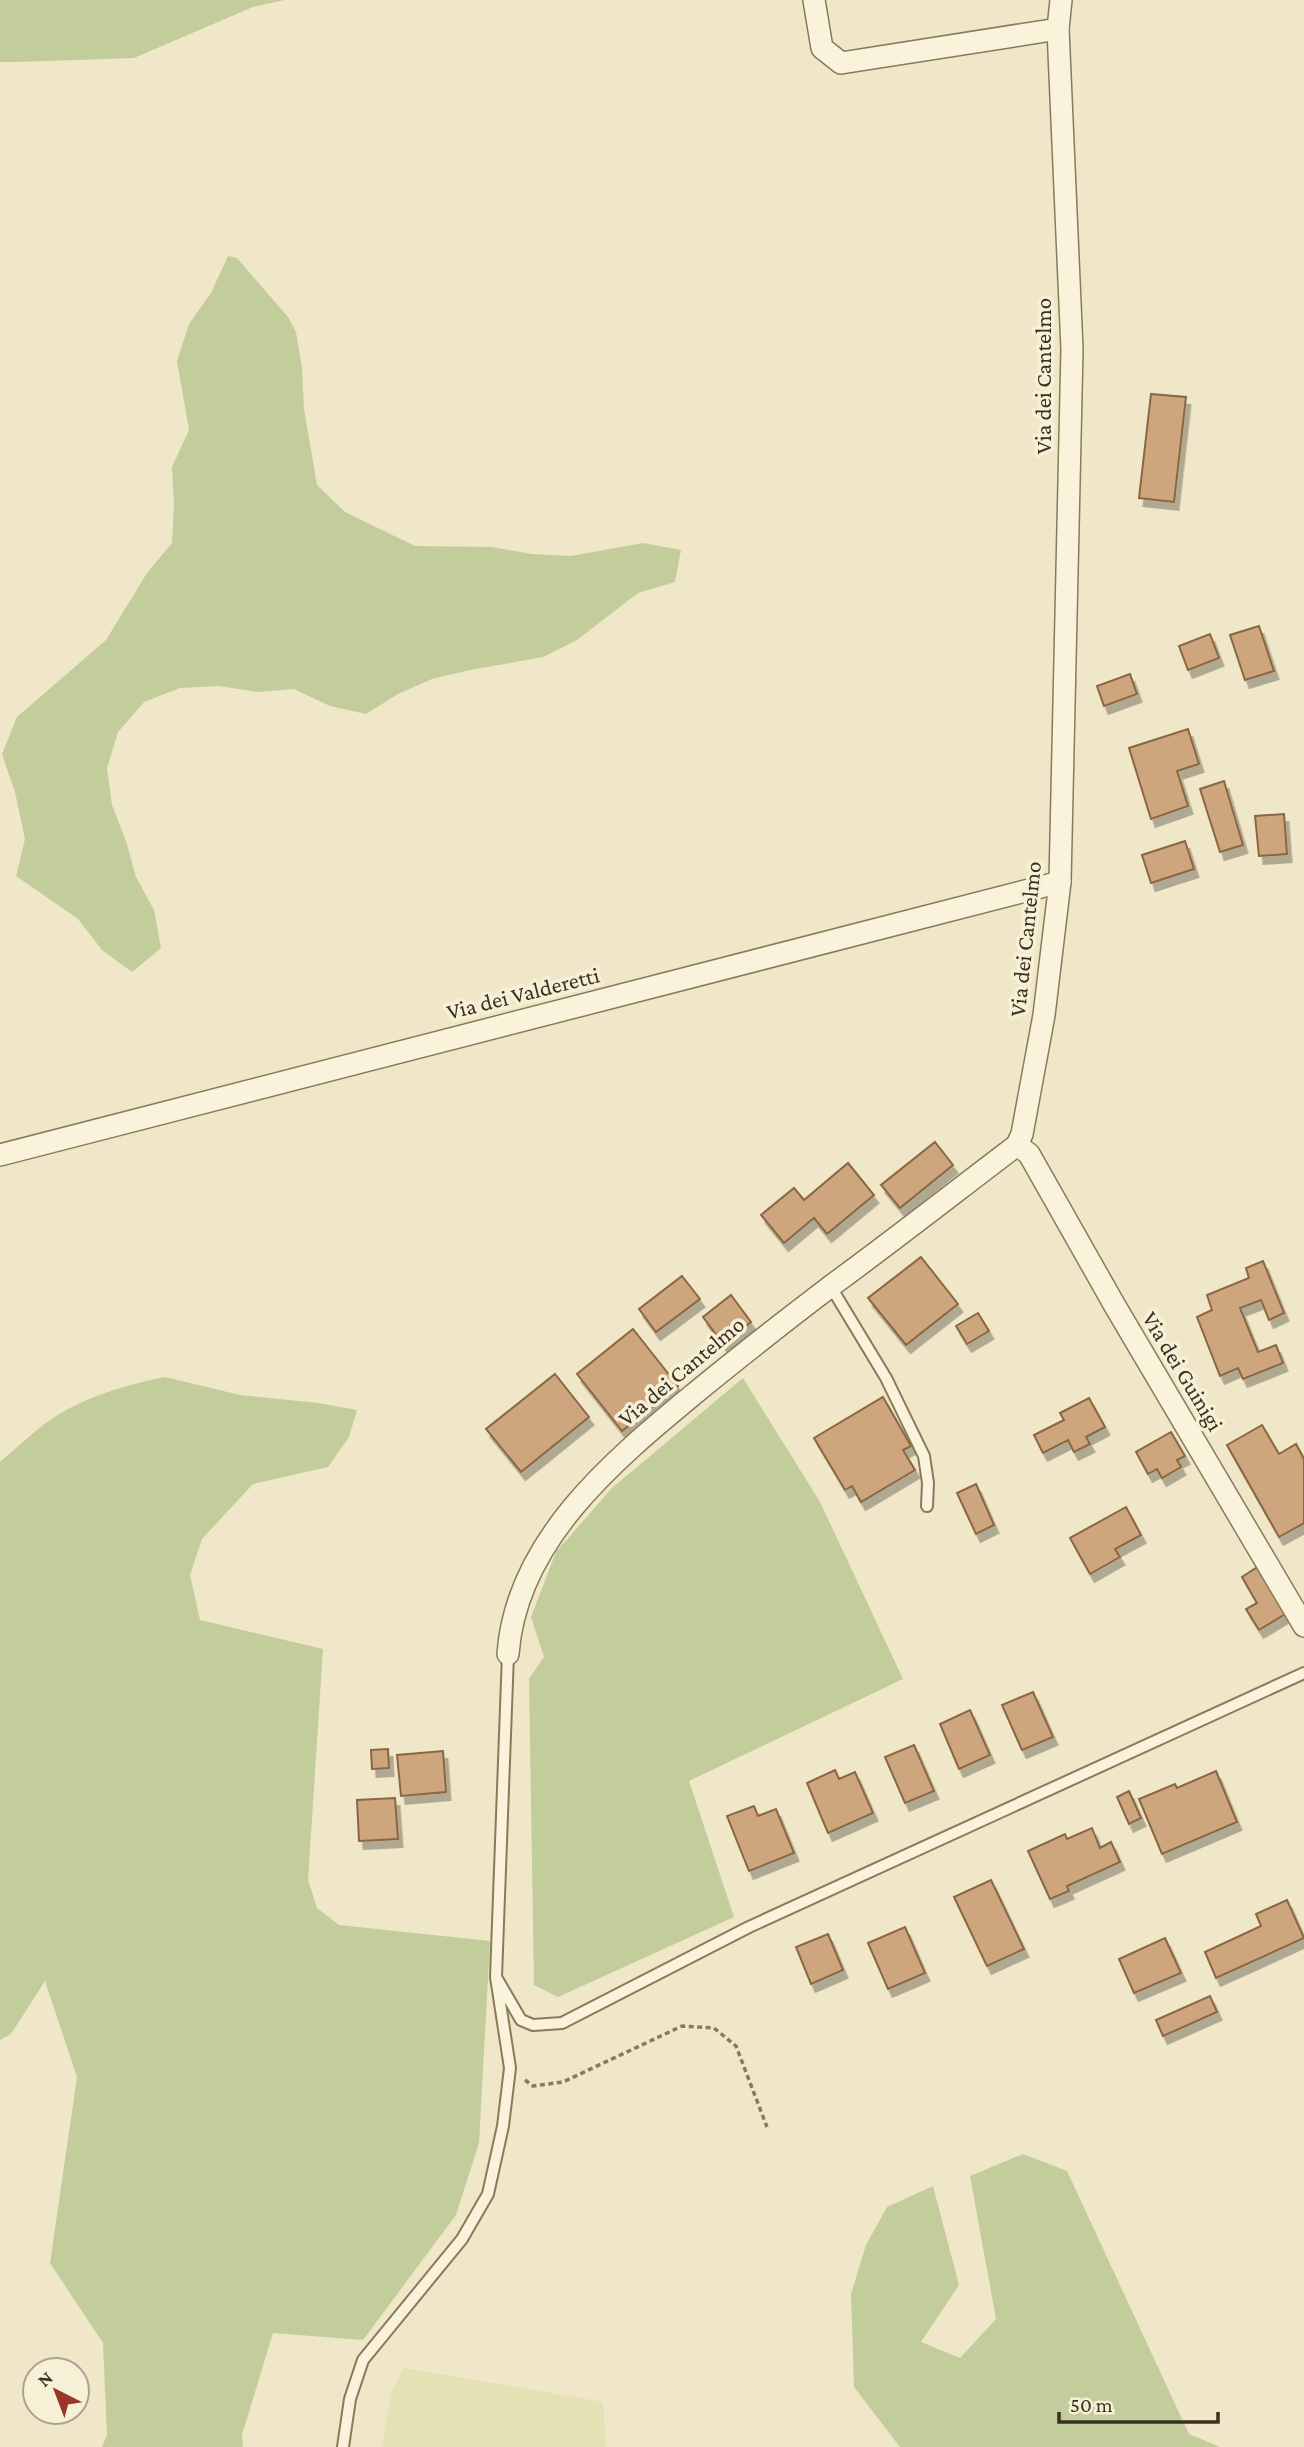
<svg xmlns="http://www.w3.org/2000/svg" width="1304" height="2447" font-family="'Crimson Pro',serif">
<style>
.farmland{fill:#e4e1b4}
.green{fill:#c2cd9b}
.building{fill:#cda67d;stroke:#8a6642;stroke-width:2;filter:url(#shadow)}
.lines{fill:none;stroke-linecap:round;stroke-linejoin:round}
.lane-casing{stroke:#8b795c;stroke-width:14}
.street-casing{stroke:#8b795c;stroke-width:24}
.path{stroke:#8b795c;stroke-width:3.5;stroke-dasharray:5 3.5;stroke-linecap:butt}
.lane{stroke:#f9f3db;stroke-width:10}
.street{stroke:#f9f3db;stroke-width:21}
.labels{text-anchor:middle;stroke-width:7;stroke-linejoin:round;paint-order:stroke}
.street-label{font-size:23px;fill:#3b3020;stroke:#f6f0d7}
</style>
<defs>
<filter id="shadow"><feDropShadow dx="4.5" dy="8" stdDeviation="0" flood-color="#0004"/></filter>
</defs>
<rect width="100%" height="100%" fill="#efe7c7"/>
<path class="farmland" d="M404 2368 603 2402 606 2447H382L391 2393Z"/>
<g class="green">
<path d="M0 0H284L253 7 134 58 16 62H0Z"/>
<path d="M228 256 237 258 288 317 296 332 302 368 304 409 317 485 345 512 415 546 492 547 531 554 571 556 643 543 681 550 675 582 638 593 577 640 543 657 470 670 432 679 398 694 366 714 330 706 294 689 257 692 219 686 180 688 144 702 118 732 107 768 112 805 126 841 136 877 154 910 161 948 132 972 102 950 78 919 16 876 25 839 15 792 2 754 17 717 106 640 147 573 172 543 174 505 172 467 189 430 177 361 189 324 211 293Z"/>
<path d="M165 1377 240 1395 318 1403 357 1410 349 1437 328 1467 253 1484 202 1539 190 1575 200 1620 323 1649 308 1880 317 1908 339 1925 490 1941 479 2143 456 2215 363 2340 273 2333 242 2435 243 2447H102L107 2435 103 2343 50 2263 77 2077 45 1981 11 2034 0 2040V1462C18 1447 36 1429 56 1416 90 1395 126 1385 165 1377Z"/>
<path d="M743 1378 820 1502 903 1679 689 1781 734 1917 558 1997 534 1985 529 1679 544 1657 531 1617 556 1552 612 1488Z"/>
<path d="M1023 2154 1067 2171 1189 2434 1220 2447H900L854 2387 851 2294 866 2245 887 2207 933 2186 959 2285 921 2342 960 2358 996 2319 970 2176Z"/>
</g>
<g class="building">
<path d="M1151 394 1186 397 1174 502 1139 498Z"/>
<path d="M1259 626 1274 671 1245 680 1230 635Z"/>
<path d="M1210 634 1219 658 1188 670 1179 646Z"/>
<path d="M1130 674 1137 694 1104 706 1097 686Z"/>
<path d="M1188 729 1199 764 1177 771 1188 806 1151 819 1129 748Z"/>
<path d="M1224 781 1243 845 1220 852 1200 789Z"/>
<path d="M1284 814 1287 854 1259 856 1255 816Z"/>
<path d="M1185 841 1194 869 1151 883 1142 855Z"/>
<path d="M935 1142 953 1165 900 1208 881 1185Z"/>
<path d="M848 1163 874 1195 827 1234 814 1218 784 1243 761 1215 794 1188 804 1200Z"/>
<path d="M921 1257 958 1304 906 1345 868 1298Z"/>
<path d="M1263 1261 1284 1313 1269 1320 1261 1300 1240 1308 1258 1352 1276 1345 1283 1363 1243 1379 1238 1368 1220 1376 1197 1317 1212 1310 1207 1295 1249 1278 1246 1268Z"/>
<path d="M682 1276 700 1299 656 1332 639 1309Z"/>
<path d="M731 1295 751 1322 723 1344 703 1317Z"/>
<path d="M978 1313 989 1331 967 1344 956 1326Z"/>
<path d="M633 1329 678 1386 622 1431 577 1374Z"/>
<path d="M555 1374 589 1417 521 1472 486 1429Z"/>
<path d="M883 1397 911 1446 903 1450 915 1470 861 1502 852 1486 845 1490 814 1438Z"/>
<path d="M1089 1398 1105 1427 1086 1437 1090 1444 1074 1452 1068 1440 1043 1453 1034 1435 1064 1420 1060 1413Z"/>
<path d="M1262 1425 1279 1454 1296 1444 1304 1459V1523L1279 1537 1227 1445Z"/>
<path d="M1171 1432 1185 1456 1177 1460 1181 1467 1162 1478 1157 1469 1148 1474 1136 1452Z"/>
<path d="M976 1484 994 1525 976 1534 957 1493Z"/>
<path d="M1126 1507 1141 1535 1115 1549 1120 1557 1090 1574 1070 1538Z"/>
<path d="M1259 1566 1287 1613 1259 1630 1246 1609 1257 1603 1242 1577Z"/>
<path d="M1033 1692 1053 1737 1022 1750 1002 1705Z"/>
<path d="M970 1710 990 1755 959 1769 940 1724Z"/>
<path d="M914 1745 934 1791 905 1803 885 1757Z"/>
<path d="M388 1749 389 1768 372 1769 371 1750Z"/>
<path d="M443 1751 446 1792 401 1796 397 1755Z"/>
<path d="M835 1770 839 1779 855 1772 873 1813 828 1833 807 1783Z"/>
<path d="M1216 1771 1237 1822 1162 1854 1139 1799 1175 1784 1177 1788Z"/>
<path d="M1129 1791 1141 1818 1129 1824 1117 1797Z"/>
<path d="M395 1798 398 1839 359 1841 357 1800Z"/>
<path d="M754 1806 758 1816 776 1809 794 1853 749 1871 727 1816Z"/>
<path d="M1092 1828 1100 1848 1111 1842 1120 1862 1067 1886 1069 1891 1050 1899 1028 1851 1065 1834 1067 1839Z"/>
<path d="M991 1880 1024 1949 987 1966 954 1897Z"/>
<path d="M1287 1900 1304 1938 1216 1978 1205 1952 1261 1926 1256 1914Z"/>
<path d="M905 1927 925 1973 888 1989 868 1943Z"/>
<path d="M828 1934 843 1970 811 1984 796 1947Z"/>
<path d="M1165 1938 1181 1973 1134 1993 1119 1959Z"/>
<path d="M1210 1996 1217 2012 1163 2036 1156 2020Z"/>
</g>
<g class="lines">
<defs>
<g id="lane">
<path d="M831 1287 886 1378 924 1456 928 1483 927 1506"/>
<path d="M496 1977 521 2020 533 2025 562 2023 749 1927 1304 1673"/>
<path d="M343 2447 350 2399 363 2360 462 2239 488 2194 503 2126 510 2068 496 1977 508 1654"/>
</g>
<g id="street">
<path d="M814 0 822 48 841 63 1058 29"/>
<path d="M1017 1145 1029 1154 1115 1306 1304 1626"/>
<path d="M0 1155 1060 882"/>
<path d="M508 1654C516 1541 613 1461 694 1394 739 1357 785 1321 831 1286 894 1240 955 1192 1017 1145L1022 1134 1044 1015 1060 882 1072 349 1058 29 1061 0"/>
</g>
</defs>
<use href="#lane" class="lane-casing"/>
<use href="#street" class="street-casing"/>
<path class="path" d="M525 2080 533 2086 563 2082 682 2026 714 2028 736 2046 767 2127"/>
<use href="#lane" class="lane"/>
<use href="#street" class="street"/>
</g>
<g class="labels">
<g class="street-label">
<text transform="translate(1043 376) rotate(-90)" y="8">Via dei Cantelmo</text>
<text transform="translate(1025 939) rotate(-84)" y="8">Via dei Cantelmo</text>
<text transform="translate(523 993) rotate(-14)" y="8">Via dei Valderetti</text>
<text transform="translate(681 1371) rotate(-40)" y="8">Via dei Cantelmo</text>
<text transform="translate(1183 1371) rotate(59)" y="8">Via dei Guinigi</text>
</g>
</g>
<g transform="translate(56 2391) rotate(318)"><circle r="33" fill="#f6f0d7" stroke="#aba38e" stroke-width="2"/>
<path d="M0-5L12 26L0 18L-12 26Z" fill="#9a362c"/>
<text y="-10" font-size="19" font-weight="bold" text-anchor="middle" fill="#3b3020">N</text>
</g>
<path d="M1059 2412v10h159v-10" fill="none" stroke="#3b3020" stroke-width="3.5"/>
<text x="1070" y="2412" font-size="21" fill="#3b3020" stroke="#f6f0d7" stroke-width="5" paint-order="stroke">50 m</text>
</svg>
